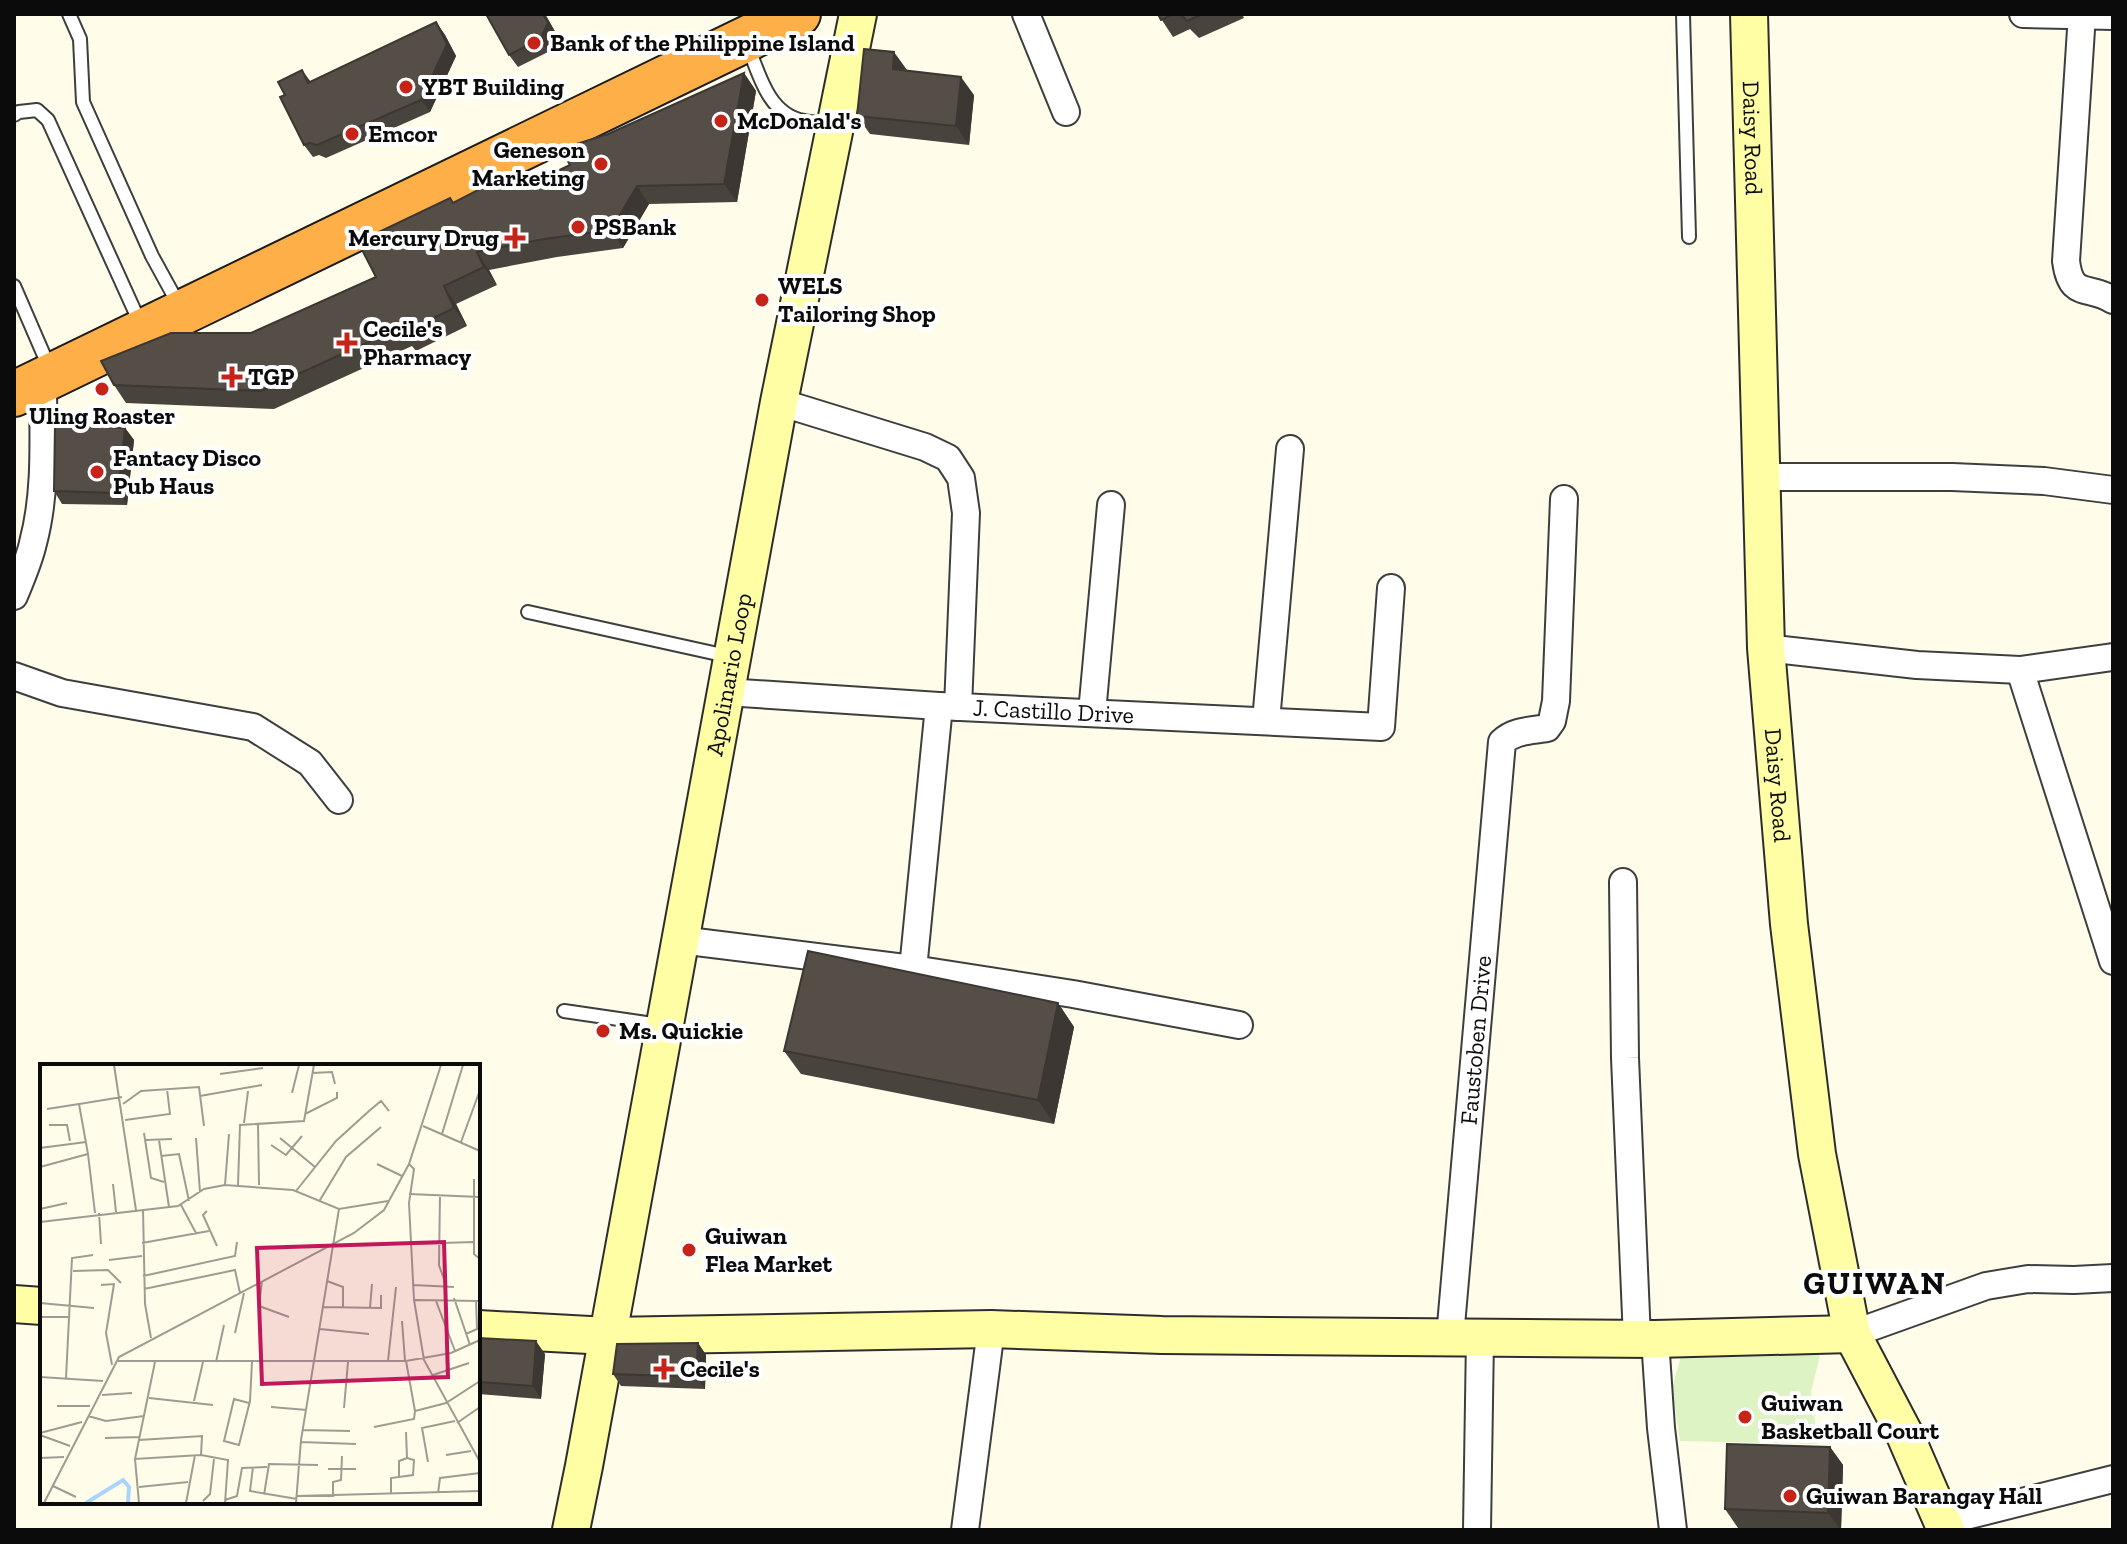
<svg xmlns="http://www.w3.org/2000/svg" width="2127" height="1544" font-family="'Zilla Slab',serif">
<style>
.pitch{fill:#ddf3c3}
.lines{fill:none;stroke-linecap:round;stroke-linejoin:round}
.lane-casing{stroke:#3e3e3e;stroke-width:16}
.street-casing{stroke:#3e3e3e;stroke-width:30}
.secondary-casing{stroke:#2d2d2d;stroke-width:40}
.highway-casing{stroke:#1c1c1c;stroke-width:48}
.lane{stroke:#fff;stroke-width:12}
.street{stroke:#fff;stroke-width:26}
.secondary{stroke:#fffea5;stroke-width:36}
.highway{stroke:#ffaf48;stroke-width:44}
.wall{fill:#49433d}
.shaded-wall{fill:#3c3732}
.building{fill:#554e47;stroke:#3c3732;stroke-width:2}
.poi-dot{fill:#c62319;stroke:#fff;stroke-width:3}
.labels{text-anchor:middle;stroke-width:8;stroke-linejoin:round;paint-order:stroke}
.poi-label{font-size:24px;font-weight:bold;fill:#0b0b0b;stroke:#fff;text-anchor:start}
.street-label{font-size:24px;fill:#0b0b0b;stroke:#fff}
.district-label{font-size:32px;font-weight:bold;letter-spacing:2px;fill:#0b0b0b;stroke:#fff}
.inset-river{fill:none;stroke:#a9d4fb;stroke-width:4}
.inset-road{fill:none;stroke:#9d9c91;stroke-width:2}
.view{fill:#c2185b;fill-opacity:0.15;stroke:#c2185b;stroke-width:4}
.inset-edge{fill:none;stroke:#0b0b0b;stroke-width:4}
</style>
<rect width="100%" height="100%" fill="#fffdea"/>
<path class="pitch" d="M1683 1349 1821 1351 1811 1392 1818 1444 1680 1441 1672 1388Z"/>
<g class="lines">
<defs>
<g id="lane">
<path d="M69 14 80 39 83 102 152 256 180 307"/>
<path d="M1683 14 1689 237"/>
<path d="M748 46C759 75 769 115 804 121 813 123 822 123 831 124"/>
<path d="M14 115 19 112 37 110 48 120 141 325"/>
<path d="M14 286 49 367"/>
<path d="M528 612 727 656"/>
<path d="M564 1011 660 1025"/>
</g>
<g id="street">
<path d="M1026 14 1066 112"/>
<path d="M2023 14 2113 16"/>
<path d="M2082 14 2066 261C2071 300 2088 284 2113 300"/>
<path d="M779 402 925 447 948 458 961 478 966 513 958 707"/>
<path d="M1761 477H1952L2044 481 2113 490"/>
<path d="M14 596C21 579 29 561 33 543 47 491 43 434 43 381"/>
<path d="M1766 648 1917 665 2020 670 2113 657"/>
<path d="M2020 670 2113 961"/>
<path d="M14 676 62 693 253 727 310 763 339 800"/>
<path id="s1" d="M726 692 939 706 1381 727 1391 588"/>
<path d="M1092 713 1111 505"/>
<path d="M1266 721 1290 449"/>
<path d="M1623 882 1625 1058 1637 1339"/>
<path d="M680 940 913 969 1073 994 1239 1025"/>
<path d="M913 969 939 706"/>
<path d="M1852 1334 1986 1286 2028 1279 2074 1280 2113 1278"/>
<path id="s2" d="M1450 1337 1502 742C1515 730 1531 731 1547 728L1552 721 1556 701 1564 499"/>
<path d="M1655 1339 1661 1428 1673 1530"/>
<path d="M1942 1522 2113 1479"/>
<path d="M965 1530 991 1329"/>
<path d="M1477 1530 1480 1338"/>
</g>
<g id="secondary">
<path id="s3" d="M1749 14 1766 648 1789 924 1817 1154 1852 1334 1905 1435 1946 1530"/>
<path d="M14 1304 42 1306"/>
<path d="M478 1329 608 1336 991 1329 1162 1335 1655 1339 1852 1334"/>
<path id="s4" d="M571 1530 584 1466 779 402 858 14"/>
</g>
<path id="highway" d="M14 394 798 14"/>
</defs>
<use href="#lane" class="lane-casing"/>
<use href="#street" class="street-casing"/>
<use href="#secondary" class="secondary-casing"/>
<use href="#highway" class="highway-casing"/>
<use href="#lane" class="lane"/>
<use href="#street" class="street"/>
<use href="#secondary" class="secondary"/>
<use href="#highway" class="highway"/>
</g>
<g class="wall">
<path d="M486 14H545L557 35 548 52 518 67 509 55Z"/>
<path d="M1158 14H1242L1244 18 1199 38 1190 29 1173 37Z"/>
<path d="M436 22 445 35 456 56 430 112 326 158 319 155 313 157 304 145 285 95 302 70 311 82Z"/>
<path d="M907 71 974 95 969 145 870 134 857 116Z"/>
<path d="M744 73 756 91 737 202 649 204 623 248 557 257 489 270 497 285 456 304 467 326 416 351 412 346 274 409 126 403 114 385 251 333 376 277 454 203 515 171 526 186 570 165 608 134Z"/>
<path d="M125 428 134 440 127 505 62 504 54 491Z"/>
<path d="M1058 1003 1074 1027 1054 1124 801 1074 784 1051Z"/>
<path d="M478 1338 545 1354 541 1399 478 1394Z"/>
<path d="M698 1343 706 1355 705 1389 621 1386 613 1374Z"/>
<path d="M1830 1447 1843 1465 1841 1530 1738 1528 1725 1509Z"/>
</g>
<g class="shaded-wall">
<path d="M543 14H545L557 35 548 52 540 39Z"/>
<path d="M436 22 445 35 456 56 430 112 421 100Z"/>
<path d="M894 52 907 70 893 69Z"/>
<path d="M744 73 756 91 737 202 724 184Z"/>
<path d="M961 77 974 95 969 145 956 126Z"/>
<path d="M637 186 649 204 623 248 611 230Z"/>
<path d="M477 252 489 270 497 285 484 267Z"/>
<path d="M444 286 456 304 467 326 454 308Z"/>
<path d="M125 428 134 440 127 505 118 493Z"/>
<path d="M1058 1003 1074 1027 1054 1124 1038 1100Z"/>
<path d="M536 1341 545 1354 541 1399 533 1386Z"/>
<path d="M698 1343 706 1355 705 1389 696 1377Z"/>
<path d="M1830 1447 1843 1465 1841 1530 1828 1513Z"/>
</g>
<g class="building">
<path d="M486 14H543L548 23 540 39 509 55Z"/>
<path d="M1158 14H1174L1161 20Z"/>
<path d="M1180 14H1203L1187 21Z"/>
<path d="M436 22 447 44 421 100 317 145 310 143 304 145 280 97 285 95 278 82 302 70 308 83Z"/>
<path d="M864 49 894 52 893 69 961 77 956 126 857 116Z"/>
<path d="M744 73 724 184 637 186 611 230 544 239 477 252 484 267 444 286 454 308 403 333 401 327 261 391 114 385 101 361 171 333H251L376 277 358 242 450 198 453 203 515 171 524 187 570 165 561 149 608 134Z"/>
<path d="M55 425 125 428 118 493 54 491Z"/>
<path d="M808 951 1058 1003 1038 1100 784 1051Z"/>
<path d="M478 1338 536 1341 533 1386 478 1382Z"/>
<path d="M698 1343 696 1377 613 1374 617 1344Z"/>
<path d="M1727 1444 1830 1447 1828 1513 1725 1509Z"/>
</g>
<g class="poi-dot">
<circle cx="534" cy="43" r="8"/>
<circle cx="406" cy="87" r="8"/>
<circle cx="721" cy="121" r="8"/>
<circle cx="352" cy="134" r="8"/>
<circle cx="601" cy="164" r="8"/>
<circle cx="578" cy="227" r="8"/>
<path d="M511 226h8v8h8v8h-8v8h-8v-8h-8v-8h8z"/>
<circle cx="762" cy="300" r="8"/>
<path d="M343 331h8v8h8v8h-8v8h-8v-8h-8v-8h8z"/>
<path d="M228 365h8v8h8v8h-8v8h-8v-8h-8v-8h8z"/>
<circle cx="102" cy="389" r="8"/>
<circle cx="97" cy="472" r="8"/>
<circle cx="603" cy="1031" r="8"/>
<circle cx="689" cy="1250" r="8"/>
<path d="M660 1357h8v8h8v8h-8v8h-8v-8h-8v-8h8z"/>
<circle cx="1745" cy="1417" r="8"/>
<circle cx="1790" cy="1496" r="8"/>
</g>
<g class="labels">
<g class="poi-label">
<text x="550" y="51">Bank of the Philippine Island</text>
<text x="422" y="95">YBT Building</text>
<text x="737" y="129">McDonald's</text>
<text x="368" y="142">Emcor</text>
<text x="585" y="158" text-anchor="end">Geneson<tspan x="585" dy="28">Marketing</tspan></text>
<text x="594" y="235">PSBank</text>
<text x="499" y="246" text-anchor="end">Mercury Drug</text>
<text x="778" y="294">WELS<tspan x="778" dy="28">Tailoring Shop</tspan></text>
<text x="363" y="337">Cecile's<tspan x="363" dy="28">Pharmacy</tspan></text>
<text x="248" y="385">TGP</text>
<text x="102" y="424" text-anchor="middle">Uling Roaster</text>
<text x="113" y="466">Fantacy Disco<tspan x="113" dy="28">Pub Haus</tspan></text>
<text x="619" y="1039">Ms. Quickie</text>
<text x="705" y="1244">Guiwan<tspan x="705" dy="28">Flea Market</tspan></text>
<text x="680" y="1377">Cecile's</text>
<text x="1761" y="1411">Guiwan<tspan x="1761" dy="28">Basketball Court</tspan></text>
<text x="1806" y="1504">Guiwan Barangay Hall</text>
</g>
<g class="street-label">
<text dy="8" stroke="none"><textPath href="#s3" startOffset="124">Daisy Road</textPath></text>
<text dy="8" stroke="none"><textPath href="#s4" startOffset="870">Apolinario Loop</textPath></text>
<text dy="8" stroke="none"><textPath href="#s1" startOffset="328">J. Castillo Drive</textPath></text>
<text dy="8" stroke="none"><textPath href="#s3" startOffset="772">Daisy Road</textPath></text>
<text dy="8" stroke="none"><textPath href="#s2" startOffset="298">Faustoben Drive</textPath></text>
</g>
<g class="district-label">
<text x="1875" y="1294">GUIWAN</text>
</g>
</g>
<g transform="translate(40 1064)">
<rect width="440" height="440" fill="#fffdea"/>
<path class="inset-river" d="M46 439 83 416 89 423 88 439"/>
<path class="inset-road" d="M74 1 96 146M272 9 292 8 295 20M180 10 223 4M252 29 259 1M160 32 222 21M83 40 101 27 159 23 164 62M7 45 39 40M265 50 297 34V28M85 56 130 50 127 25M204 59 208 27M218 60 219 121M9 61H27L30 77M383 62 440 87M104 69 111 114 124 118M402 70 423 1M156 74 160 128M240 74 275 103M106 76 132 75M119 76 129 143M421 78 440 26M231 81 246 91 262 72M0 84 46 78M48 90 55 149M121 92 139 90 149 137M337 100 362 112M369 100 374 105 369 139 374 236 384 296 440 398M0 103 48 90 39 40 82 33M434 115V190L440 195M73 120 76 148M185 121 189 70M198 121 200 61 264 57 274 1M256 127 296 77 329 47 341 37 349 47M369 130 440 133M400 131 399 201 406 221M280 136 306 93 341 63M141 141 156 169M0 145 27 139M103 145 105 240 111 274M167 147 163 151 177 182M59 149 61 180M0 158 138 142 164 125 185 121 253 126 299 145 348 137M102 179 169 167M371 180 433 178M69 196 102 192M33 207 68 206 81 219M103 212 195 192 197 178M222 217 219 242 249 253M287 217 303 223V243M61 221 74 220 66 269 72 301M373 221 414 223M104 225 195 206 200 229M414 234 430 281M375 236 440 237M396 237 415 287M0 239 54 244M283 243 341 244V231M330 244 332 220M0 253H28M362 257 365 297M280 265 329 270M195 269 204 229M426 270 437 265 436 236M78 297H366L411 289 440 276M348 297 356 223M366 297 375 347M115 298 95 395 161 391 188 396 185 439M176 298 184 261M393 311 429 299M0 313 63 317M26 314 32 194 53 191M62 331 92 329M109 334 173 341M154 337 163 298M209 339 194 335 184 377 199 381 210 337 212 298M17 342H50M231 343 267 346M304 344 308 298M48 352 66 357 104 352M417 359 440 343M334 363 374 355 375 347 406 339 440 317M263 366 310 367M0 369 42 358M0 371 30 382M65 374 100 373M99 376 162 372 161 391M261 378 316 380M406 391 431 387M0 394 24 393M95 395 99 439M388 398 382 364 415 357M213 403 210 427 257 435M288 405H316M359 412V397L367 394 366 368M13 422 36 433M99 423 148 418M398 429 400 414 440 409M351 430V414L373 411 374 396 367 394M224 431 229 400 278 401M257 432 440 427M293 433V418L301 416 302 392M185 436 197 432 202 404 227 403M163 437 170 430 174 395M4 439 79 293 314 169 344 146 369 100 401 1M146 439 155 391M256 439 261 376 299 145"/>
<path class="view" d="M404 178 408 313 222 320 217 184Z"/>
<rect width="440" height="440" class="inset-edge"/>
</g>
<rect width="2127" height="1544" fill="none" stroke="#0b0b0b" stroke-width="32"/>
</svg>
